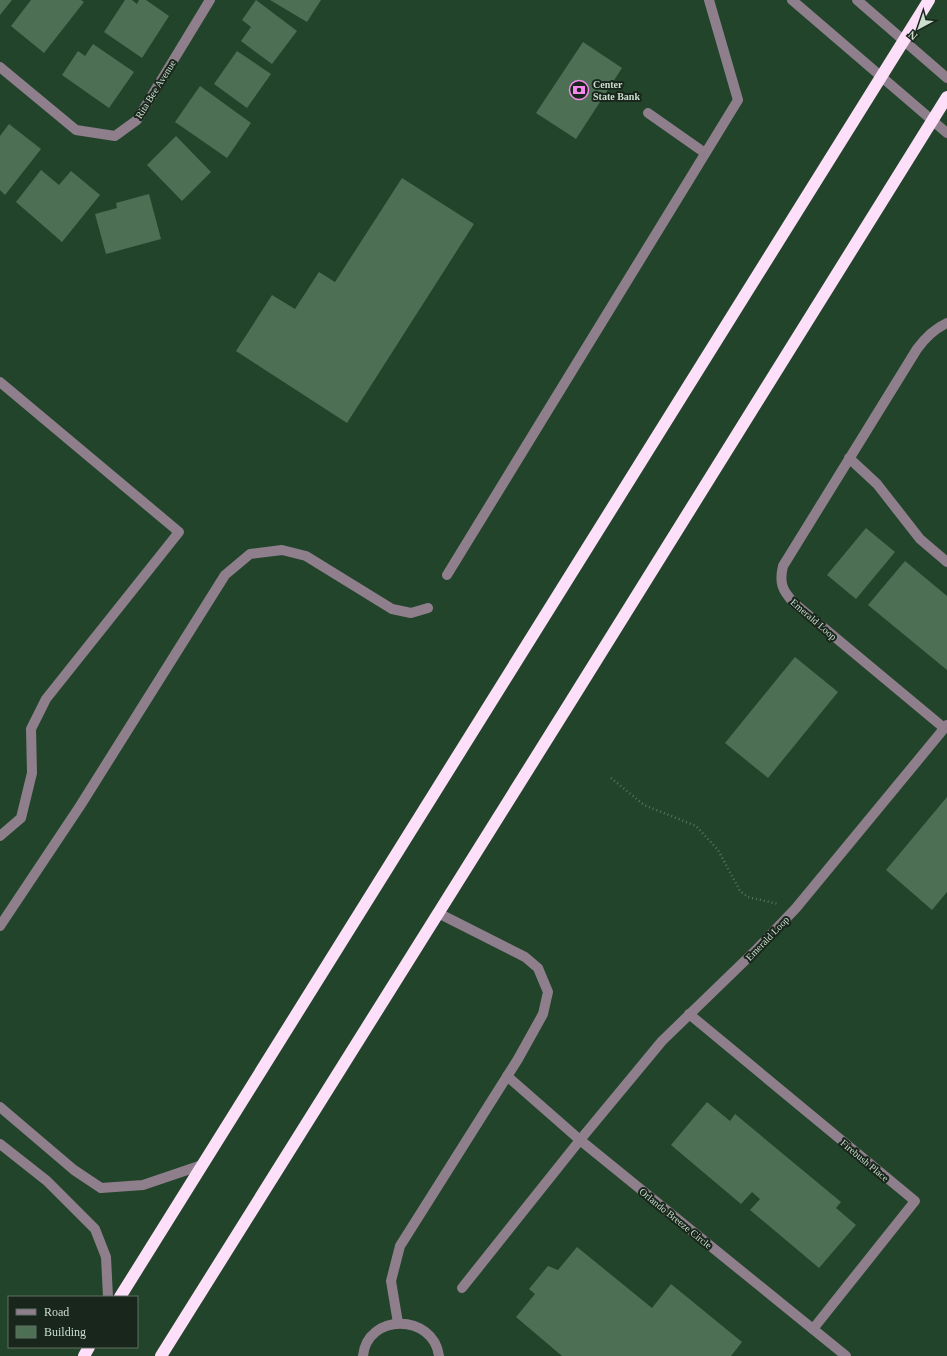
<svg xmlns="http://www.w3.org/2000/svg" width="947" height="1356" font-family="'Times New Roman',serif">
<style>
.building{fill:#4d7054}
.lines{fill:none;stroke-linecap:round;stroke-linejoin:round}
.path{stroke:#57755e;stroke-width:2.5;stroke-dasharray:1 3;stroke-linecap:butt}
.minor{stroke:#8f7f8d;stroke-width:10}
.highway{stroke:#fddffa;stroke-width:12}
.labels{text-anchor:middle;stroke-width:4;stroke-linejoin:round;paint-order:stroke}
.poi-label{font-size:10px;font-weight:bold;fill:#ccdfcf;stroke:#18261b;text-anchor:start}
.street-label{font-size:10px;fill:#ccdfcf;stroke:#18261b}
</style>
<rect width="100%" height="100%" fill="#22442a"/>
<g class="building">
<path d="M0 0H12L0 15Z"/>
<path d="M31 0H81L84 2 44 53 11 26Z"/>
<path d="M125 0H132L137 4 139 0H146L169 16 142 58 104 32Z"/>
<path d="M256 0 297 31 272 64 241 41 251 27 242 20Z"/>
<path d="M270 0H321L307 22Z"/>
<path d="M583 42 622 68 576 139 536 113Z"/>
<path d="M93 44 134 72 109 108 62 75 78 51 85 56Z"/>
<path d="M237 51 271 74 247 108 214 84Z"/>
<path d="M200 86 251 123 227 158 175 122Z"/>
<path d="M9 124 41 149 5 195 0 190V136Z"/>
<path d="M176 136 211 172 182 201 147 165Z"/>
<path d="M41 170 59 185 71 171 100 195 62 242 16 202Z"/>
<path d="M402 178 474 224 347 423 236 351 272 295 295 309 319 272 335 282Z"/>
<path d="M149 194 161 239 106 254 95 214 117 208 116 203Z"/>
<path d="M866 528 895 552 856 599 827 575Z"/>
<path d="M905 561 947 596V670L868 605Z"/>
<path d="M795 657 838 692 768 778 725 743Z"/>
<path d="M947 797V892L932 910 886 870Z"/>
<path d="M707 1102 730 1121 735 1114 841 1202 836 1208 856 1225 819 1268 750 1210 760 1199 752 1192 741 1204 671 1145Z"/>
<path d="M577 1247 652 1308 671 1284 742 1342 731 1356H562L516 1317 535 1294 529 1289 548 1266 558 1270Z"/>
</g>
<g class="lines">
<path class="path" d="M611 778 644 805 696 826 718 850 740 891 748 897 778 904"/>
<g class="minor">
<path d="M792 0 947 133"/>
<path d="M857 0 947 78"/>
<path d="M0 67 76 130 115 136 137 120 210 0"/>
<path d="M648 113 705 153"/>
<path d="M0 382 179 532 46 699 31 729 32 773 21 818 0 836"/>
<path d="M849 458 877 484 920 539 947 562"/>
<path d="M447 575 738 100 709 0"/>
<path d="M944 728 794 603C782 590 779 583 783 566L917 349C925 338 934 329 947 323"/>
<path d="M0 926 80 806 225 575 250 554 282 550 306 556 392 609 411 613 428 608"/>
<path d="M689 1014 915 1201 813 1329"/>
<path d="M507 1076 580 1140 846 1356"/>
<path d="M0 1107 74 1170 101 1188 143 1185 202 1165"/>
<path d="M0 1144 47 1181 95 1229 106 1257 108 1297"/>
<path d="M462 1288 580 1140 662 1041 757 949 796 908 947 725"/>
<path d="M398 1323 391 1281 400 1246 518 1059 543 1014 548 992 538 968 525 957 438 913"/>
<path d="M363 1356C367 1313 433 1313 439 1356"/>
</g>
<g class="highway">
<path d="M120 1297 929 0"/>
<path d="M84 1356 89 1347"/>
<path d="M161 1356 571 701 947 97"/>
</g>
</g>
<defs>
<symbol id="bank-ring" viewBox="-11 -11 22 22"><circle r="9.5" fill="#18261b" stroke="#f689ee" stroke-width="1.5"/><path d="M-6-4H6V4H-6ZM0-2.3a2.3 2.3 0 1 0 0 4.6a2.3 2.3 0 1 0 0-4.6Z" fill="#f689ee"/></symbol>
</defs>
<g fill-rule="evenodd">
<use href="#bank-ring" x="568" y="79" width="22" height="22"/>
</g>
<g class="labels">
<g class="poi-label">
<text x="593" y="88">Center<tspan x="593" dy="12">State Bank</tspan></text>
</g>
<g class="street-label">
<text transform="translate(155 89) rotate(-58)" y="4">Rita Bee Avenue</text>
<text transform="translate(814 619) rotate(41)" y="4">Emerald Loop</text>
<text transform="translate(767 938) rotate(-46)" y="4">Emerald Loop</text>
<text transform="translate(865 1160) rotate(40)" y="4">Firebush Place</text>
<text transform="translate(676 1218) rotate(39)" y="4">Orlando Breeze Circle</text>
</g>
</g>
<rect x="8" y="1296" width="130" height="52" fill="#18261b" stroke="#607063"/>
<rect x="16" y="1309" width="20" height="6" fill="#8f7f8d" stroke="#607063"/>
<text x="44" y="1316" font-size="12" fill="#ccdfcf">Road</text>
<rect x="16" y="1326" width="20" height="12" fill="#4d7054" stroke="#607063"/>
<text x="44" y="1336" font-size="12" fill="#ccdfcf">Building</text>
<g transform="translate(919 28) rotate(220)" stroke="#18261b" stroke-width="3" paint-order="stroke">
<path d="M0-3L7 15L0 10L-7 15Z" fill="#ccdfcf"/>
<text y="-6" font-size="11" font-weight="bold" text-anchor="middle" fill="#ccdfcf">N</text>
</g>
</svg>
